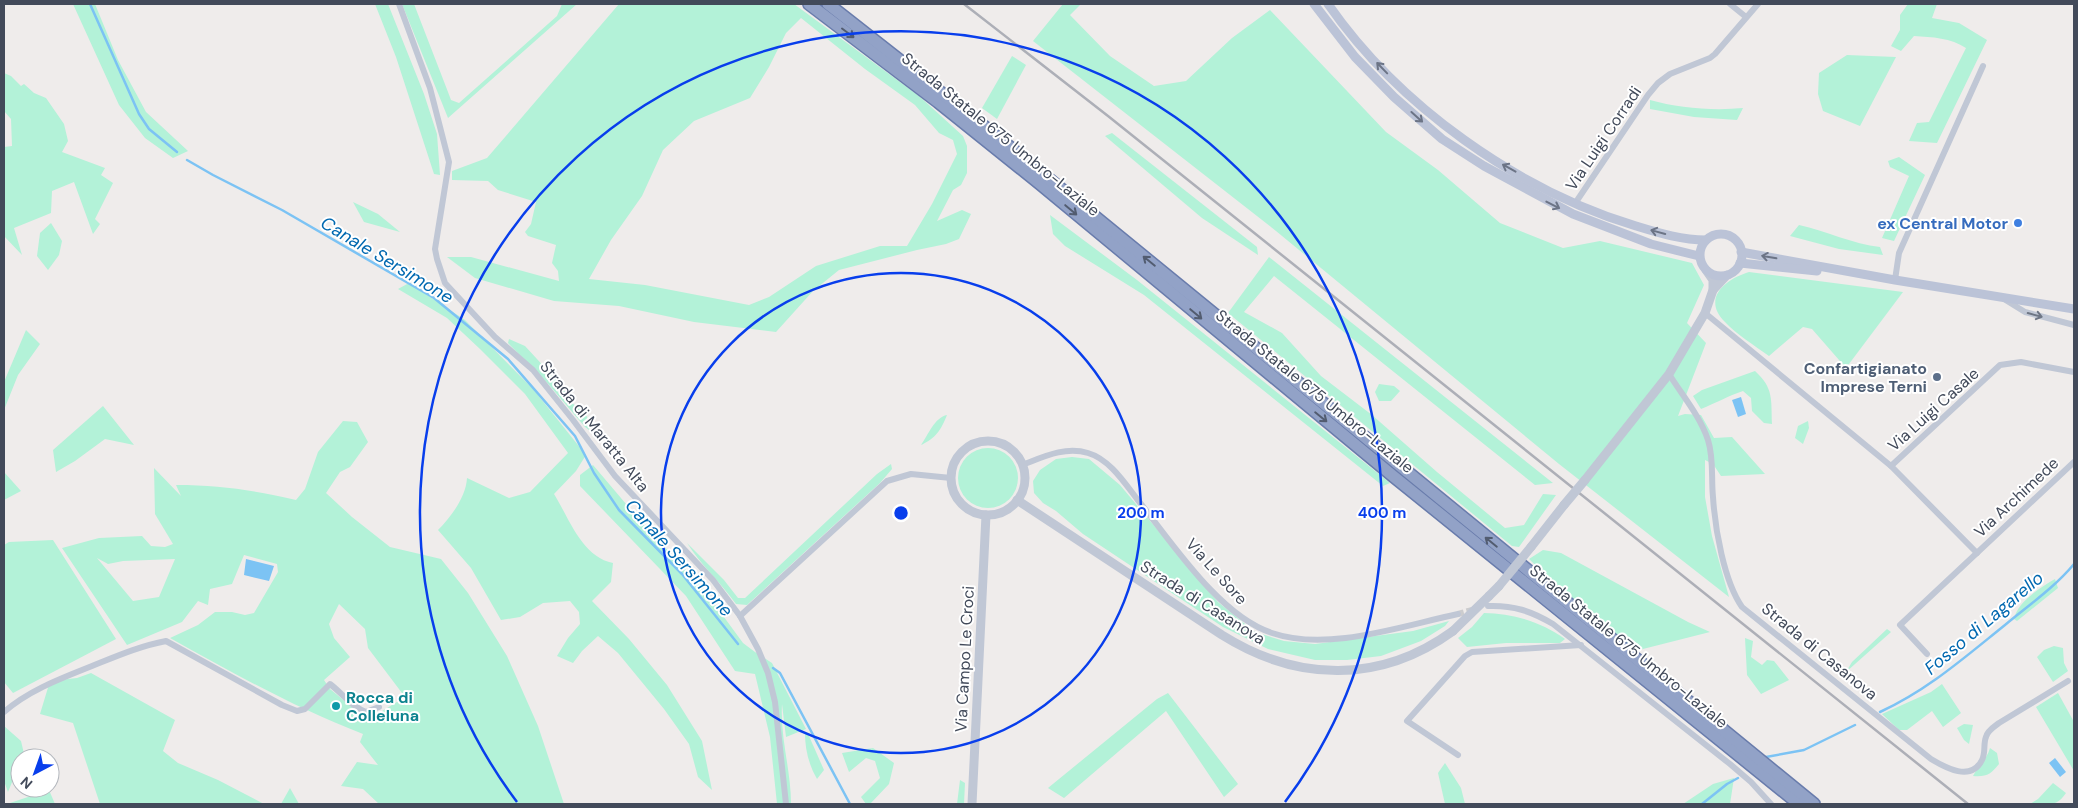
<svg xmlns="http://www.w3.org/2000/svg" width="2078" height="808" font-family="'DM Sans',sans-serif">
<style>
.green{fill:#b3f2d8;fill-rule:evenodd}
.water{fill:#7cc3f4}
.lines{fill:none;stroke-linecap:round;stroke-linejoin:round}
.stream{stroke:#7cc3f4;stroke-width:2.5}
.minor-tunnel{stroke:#ccccce;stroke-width:6;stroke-dasharray:6 3;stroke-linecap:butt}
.trunk-casing{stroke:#697cac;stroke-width:14}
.minor{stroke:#c0c7d5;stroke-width:6}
.tertiary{stroke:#c0c7d5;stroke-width:9}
.secondary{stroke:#bbc3d7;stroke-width:9}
.trunk{stroke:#92a2c7;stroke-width:11}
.rail{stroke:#adafb7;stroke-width:2.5}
.tertiary-bridge{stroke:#c0c7d5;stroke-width:9}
.oneway{stroke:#525c70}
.oneway2{stroke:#6c7486}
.oneway3{stroke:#6e7685}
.ring{fill:none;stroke:#083eec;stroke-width:2.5}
.shop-dot{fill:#3f7fe0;stroke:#fff;stroke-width:2}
.service-dot{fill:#5c6f8a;stroke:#fff;stroke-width:2}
.culture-dot{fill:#0f9aa8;stroke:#fff;stroke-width:2}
.labels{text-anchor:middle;stroke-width:4;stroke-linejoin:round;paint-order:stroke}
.street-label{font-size:16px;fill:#424a5a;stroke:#fff}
.shop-label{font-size:16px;font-weight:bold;fill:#366cbe;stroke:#fff;text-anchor:end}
.service-label{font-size:16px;font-weight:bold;fill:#4e5e75;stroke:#fff;text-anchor:end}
.culture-label{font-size:16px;font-weight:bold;fill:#0d838f;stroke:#fff;text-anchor:start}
.water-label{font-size:18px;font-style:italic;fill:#0068b0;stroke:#fff}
.centre{fill:#083eec;stroke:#fff;stroke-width:2.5}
.ring-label{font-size:15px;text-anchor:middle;font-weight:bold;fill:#083eec;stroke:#fff;stroke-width:4;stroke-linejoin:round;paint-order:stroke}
</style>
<rect width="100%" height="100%" fill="#efeceb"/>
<g class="green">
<path d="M73 4H95L118 60 146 112 188 151 173 158 145 138 119 105Z"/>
<path d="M375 4H388L424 94 437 134 440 175 434 174 396 57Z"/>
<path d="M402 4H414L448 92 451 100 459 103 557 16 562 4H577L448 118Z"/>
<path d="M619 4H794L919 96 963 136 967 146V173L961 185 953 190 937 221 962 210 971 214 959 239 946 244 917 250 839 270 813 291 776 332 694 322 619 306 554 301 475 278 447 257H471L559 281 558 271 552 263 556 245 528 236 525 232 531 224 536 202 498 190 488 181 452 180V171L487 158ZM801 18 865 69 915 105 939 133 953 140 957 154 932 204 907 246H880L816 266 769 297 749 305 645 285 589 279 611 240 642 196 663 150 694 121 750 98 769 67 786 33Z"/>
<path d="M1063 4H1081L1070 15 1110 56 1154 86 1186 81 1232 38 1270 10 1386 132 1438 170 1500 223 1563 248 1600 241 1692 263 1704 285 1687 323 1706 343 1678 416 1685 414 1701 415 1714 438 1732 437 1765 474 1721 476 1713 464 1705 460V497L1712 536 1729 597 1559 464 1276 231 1033 41Z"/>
<path d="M1908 4H1937L1932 18 1959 23 1987 40 1937 143 1909 141 1917 123 1929 122 1966 48C1951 38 1932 37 1914 36L1901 51 1891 46 1900 30V15Z"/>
<path d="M1847 55 1896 57 1860 126 1823 111 1818 94 1819 73Z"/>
<path d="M1012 56 1026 65 997 119 982 108Z"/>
<path d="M4 73 11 76 21 86 24 84 34 93 46 98 64 124 68 141 62 152 105 168 101 175 113 183 95 219 100 224 93 234 74 182 52 191 51 213 14 228 22 255 4 236V147L12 146 11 119 4 111Z"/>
<path d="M1650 100C1678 108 1713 111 1743 108L1737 120 1694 117 1650 109Z"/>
<path d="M1112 133 1257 247 1258 255 1202 218 1105 136Z"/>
<path d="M1899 157 1925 175 1894 241 1882 238 1909 176 1890 167 1888 161Z"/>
<path d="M353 202 378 214 400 232 364 222Z"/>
<path d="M1050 215 1137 280 1390 483 1383 486 1144 295 1065 246 1053 234Z"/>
<path d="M51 223 62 241 59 255 48 270 37 256 40 233Z"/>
<path d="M1799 225C1826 231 1853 244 1880 247L1883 255 1839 249 1790 236Z"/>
<path d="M1269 257 1553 483 1535 485 1274 276 1244 312 1282 333 1321 376 1372 415 1437 472 1505 528 1524 525 1543 494 1556 495 1519 547 1512 546 1228 313Z"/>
<path d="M1749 272 1903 292 1846 368 1812 329 1803 327 1769 356C1754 345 1737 335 1725 322 1701 298 1726 279 1749 272Z"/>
<path d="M409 283 465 320 533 389 586 455 576 471 554 494C569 518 582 557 613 563L611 582 592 601 629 639 667 685 702 741 712 790 698 777 689 744 664 709 618 653 598 636 582 651 573 663 557 656 568 638 580 624 579 612 570 601 543 603 520 617 501 620 471 568 438 530C451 517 466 497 467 478L509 498 530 492 568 453 525 394 480 349 447 318 398 289Z"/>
<path d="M26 330 40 344 18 375 4 410V382Z"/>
<path d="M509 339 525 346 560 384 572 403 585 413 596 435 585 427 549 385 508 343Z"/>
<path d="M1755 371C1774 388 1771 400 1772 424L1764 423 1752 411 1751 398 1743 391C1728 396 1716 403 1701 409L1693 396 1702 390Z"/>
<path d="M1379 384 1394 386 1400 391 1391 401H1379L1375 392Z"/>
<path d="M103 406 134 445 105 439 75 461 56 472 53 450Z"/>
<path d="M947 415C941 430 936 438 921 445 928 435 935 417 947 415Z"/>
<path d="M343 421 357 422 368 442 350 467 340 472 326 493 352 517 390 547 441 559 468 593 507 656 538 726 564 804H379L363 789 341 786 357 762 378 765 360 742 363 734C295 708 233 673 170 638L198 625 215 612H232L245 615 254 613 278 572 277 564 244 555 232 584 210 589 208 605 198 601 182 622 127 645 62 548 99 538 142 536 151 546 165 547 173 544 155 514 154 468 181 496 176 485C220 485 252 490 296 500L305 489 318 452ZM97 558 108 564 123 561 175 559 159 597 133 601ZM339 604 365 629 368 648 405 697 374 716H363L330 689 324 680 350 657 334 638 329 624Z"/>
<path d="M1808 421 1809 428 1803 444 1795 438 1798 426Z"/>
<circle cx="988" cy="478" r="30"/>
<path d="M1072 457 1089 459 1120 485 1218 602 1255 632 1284 641 1315 644 1413 631 1449 621 1445 626 1421 641 1381 656 1347 660H1315L1268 649 1223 627 1083 534 1056 511 1043 503 1034 493 1033 481 1040 470 1056 459Z"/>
<path d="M891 464 892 469 880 483 747 605 736 604C720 582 701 565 687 543L724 580 738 598H745L877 474Z"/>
<path d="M593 465 643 524 702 587 743 643 755 652 772 663 806 729 786 737 782 704C780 738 791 770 791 804H777L770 737 755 674 735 671 686 596 580 486V475Z"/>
<path d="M4 472 21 491 4 500Z"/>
<path d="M53 540 116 639 13 693 4 682V545L9 542Z"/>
<path d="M1543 550 1561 553 1688 622 1710 632 1635 651 1559 588 1529 559Z"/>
<path d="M2055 579 2058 588 2017 621 2014 619C2017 602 2041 587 2055 579Z"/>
<path d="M1484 613C1512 613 1542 622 1565 639L1560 643H1506L1467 647 1458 638 1472 627Z"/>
<path d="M1887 629 1891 632 1846 672 1852 662Z"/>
<path d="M1745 638 1753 641 1751 657 1762 665 1767 660 1774 661 1789 680 1761 694 1747 675Z"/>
<path d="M2054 646 2063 648 2064 663 2068 671 2053 682 2037 657 2044 650Z"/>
<path d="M91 673 175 720 163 751 178 763 218 780 264 804H100L73 723 40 714 50 681 77 678Z"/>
<path d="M1942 684 1961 713 1943 727 1932 711 1907 730H1899L1882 714 1931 692Z"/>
<path d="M1168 693 1238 784 1224 797 1166 711 1064 798 1048 788 1157 699Z"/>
<path d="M2058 693 2074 722V771L2036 707Z"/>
<path d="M1964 724 1973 725 1969 744 1964 740 1957 728Z"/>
<path d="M4 726 21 741 25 758H20V768L17 770 8 792 4 781Z"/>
<path d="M805 733 809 736 824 770 817 779C809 765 805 750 805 733Z"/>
<path d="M873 748 894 763 889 784 870 804H866L861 797 880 778 875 761 866 758 849 772 842 753Z"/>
<path d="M1990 748 1997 753 1999 764C1991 774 1987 777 1973 776 1978 766 1987 759 1990 748Z"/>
<path d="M1445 763 1461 788 1465 804H1445L1438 773Z"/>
<path d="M1734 778 1730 804H1683L1713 784Z"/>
<path d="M960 780 965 783 964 804H957Z"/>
<path d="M2053 783 2066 793C2056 808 2047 804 2030 804L2038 799Z"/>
<path d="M290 788 299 804H281Z"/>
<path d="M49 790 55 804H7Z"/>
</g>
<g class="water">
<path d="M1741 397 1746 414 1738 417 1732 400Z"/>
<path d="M246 559 274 566 269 581 244 575Z"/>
<path d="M2055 758 2066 772 2060 777 2049 763Z"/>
</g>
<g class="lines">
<g class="stream">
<path d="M90 4 139 114 149 129 177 152"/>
<path d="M187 160 213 175 282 210 434 298 508 359 575 436 594 473 619 510 682 574 738 644"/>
<path d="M773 668 780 673 850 804"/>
<path d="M1880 712C1928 690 1965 657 2005 625 2029 605 2055 587 2074 564"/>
<path d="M1766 757 1804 750 1855 725"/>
<path d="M1702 804 1727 784 1738 778"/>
</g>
<path class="minor-tunnel" d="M1458 614 1475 609"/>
<defs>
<g id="trunk">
<path d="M809 4 938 102 1039 183 1393 476 1799 804"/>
<path d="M828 4 995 135 1814 804"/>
</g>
</defs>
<use href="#trunk" class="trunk-casing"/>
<g class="minor">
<path d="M399 4 430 88 449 162 435 249 437 259 445 283 495 337 533 370 573 420 615 476 713 580 740 616 758 649 768 673 775 702 786 804"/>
<path d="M1730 4 1746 17"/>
<path d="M1576 202 1648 95 1658 83 1670 74 1710 58 1715 54 1758 4"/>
<path d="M1895 280 1899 253 1983 66"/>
<path d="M2004 299 2025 312 2074 325"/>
<path d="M1705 313 1891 466 2000 365 2021 362 2074 372"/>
<path d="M1669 374C1682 395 1700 416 1708 440 1714 459 1711 478 1713 497 1715 529 1724 581 1742 607L1931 759C1946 768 1971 782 1982 760 1986 752 1983 744 1986 737 1987 731 1995 726 1999 723L2068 681"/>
<path d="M1022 465C1043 457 1065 446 1088 453 1109 459 1124 482 1137 499 1171 541 1219 616 1272 633 1328 652 1401 626 1458 614"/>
<path d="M1891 466 1977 553"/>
<path d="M1488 606C1513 605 1531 611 1553 624L1730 764 1751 782 1771 804"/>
<path d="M740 616 887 481 911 474 951 478"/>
<path d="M1927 654 1900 625 2074 462"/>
<path d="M4 712C29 690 62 678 92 666 117 656 140 646 166 641L282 705 297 711 305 709 330 684C343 694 352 707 366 712L379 707"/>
<path d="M1458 755 1407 721 1465 656 1472 652 1581 645"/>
</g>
<g class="tertiary">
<path d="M1713 290 1727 275"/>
<circle cx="988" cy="478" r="37"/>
<path d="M1585 480 1669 374 1705 313 1713 290V280L1706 270"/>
<path d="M1017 500 1222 635C1297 682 1380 684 1453 631"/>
<path d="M1531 547 1564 505"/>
<path d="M1489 596 1499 586"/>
<path d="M972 804 986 515"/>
</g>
<g class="secondary">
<path d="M1314 4 1355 57 1394 97 1442 139 1484 166 1573 214 1651 244 1699 256"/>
<path d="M1328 4C1399 106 1517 190 1636 226 1659 233 1681 240 1706 240"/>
<circle cx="1721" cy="255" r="21"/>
<path d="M1741 252 1895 280 2074 309"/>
<path d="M1740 263 1817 271"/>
</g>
<use href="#trunk" class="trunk"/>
<path class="rail" d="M964 4 1108 116 1968 804"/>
<g class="tertiary-bridge">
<path d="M1564 505 1585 480"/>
<path d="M1499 586 1531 547"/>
<path d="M1453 631 1489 596"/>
</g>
</g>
<defs><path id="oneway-shaft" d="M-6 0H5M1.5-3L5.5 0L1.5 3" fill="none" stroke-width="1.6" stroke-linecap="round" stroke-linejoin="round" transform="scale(1.25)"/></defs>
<g class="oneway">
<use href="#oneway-shaft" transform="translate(848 33) rotate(37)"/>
<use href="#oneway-shaft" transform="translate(1071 210) rotate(40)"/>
<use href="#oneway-shaft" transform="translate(1149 261) rotate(-141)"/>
<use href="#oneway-shaft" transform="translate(1196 314) rotate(40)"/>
<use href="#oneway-shaft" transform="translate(1321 417) rotate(39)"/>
<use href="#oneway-shaft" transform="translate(1491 542) rotate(-141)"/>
</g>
<g class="oneway2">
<use href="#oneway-shaft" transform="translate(1382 68) rotate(-134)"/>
<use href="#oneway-shaft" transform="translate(1417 117) rotate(42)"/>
<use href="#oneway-shaft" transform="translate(1509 168) rotate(-151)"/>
<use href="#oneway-shaft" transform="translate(1553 205) rotate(27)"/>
<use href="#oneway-shaft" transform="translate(1658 232) rotate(-165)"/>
<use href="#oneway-shaft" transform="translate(1769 257) rotate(-170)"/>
</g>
<use class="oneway3" href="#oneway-shaft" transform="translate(2035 315) rotate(15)"/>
<g class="ring">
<circle cx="901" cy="513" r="240"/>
<path d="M517 802A481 481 0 1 1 1285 802"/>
</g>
<circle class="shop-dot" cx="2018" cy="223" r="5"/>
<circle class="service-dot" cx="1937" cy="377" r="5"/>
<circle class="culture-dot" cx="336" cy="706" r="5"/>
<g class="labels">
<g class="street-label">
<text transform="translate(1001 134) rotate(39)" y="6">Strada Statale 675 Umbro-Laziale</text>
<text transform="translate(1603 138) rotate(-56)" y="6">Via Luigi Corradi</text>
<text transform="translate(1315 391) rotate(39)" y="6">Strada Statale 675 Umbro-Laziale</text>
<text transform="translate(1933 409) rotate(-42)" y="6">Via Luigi Casale</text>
<text transform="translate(595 426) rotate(51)" y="6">Strada di Maratta Alta</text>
<text transform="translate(2016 497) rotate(-43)" y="6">Via Archimede</text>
<text transform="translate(1217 571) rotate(48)" y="6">Via Le Sore</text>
<text transform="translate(1203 602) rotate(32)" y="6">Strada di Casanova</text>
<text transform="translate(1629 646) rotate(39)" y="6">Strada Statale 675 Umbro-Laziale</text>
<text transform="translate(1820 651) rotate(39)" y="6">Strada di Casanova</text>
<text transform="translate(964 659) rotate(-87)" y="6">Via Campo Le Croci</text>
</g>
<g class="shop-label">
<text x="2008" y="229">ex Central Motor</text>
</g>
<g class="service-label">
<text x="1927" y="374">Confartigianato<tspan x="1927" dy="18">Imprese Terni</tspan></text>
</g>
<g class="culture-label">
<text x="346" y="703">Rocca di<tspan x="346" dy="18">Colleluna</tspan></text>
</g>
<g class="water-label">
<text transform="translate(387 260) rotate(31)" y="6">Canale Sersimone</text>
<text transform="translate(679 558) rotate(48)" y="6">Canale Sersimone</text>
<text transform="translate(1984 623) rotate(-40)" y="6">Fosso di Lagarello</text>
</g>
</g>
<circle cx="901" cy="513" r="8" class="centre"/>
<g class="ring-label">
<text x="1141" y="518">200 m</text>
<text x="1382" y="518">400 m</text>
</g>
<rect width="2078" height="808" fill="none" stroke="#424a5a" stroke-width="10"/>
<g transform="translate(35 773) rotate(221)"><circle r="24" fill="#ffffff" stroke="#b3b7bd"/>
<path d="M0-4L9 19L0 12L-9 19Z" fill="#083eec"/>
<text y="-8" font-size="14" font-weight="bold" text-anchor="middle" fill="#424a5a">N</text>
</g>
</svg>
